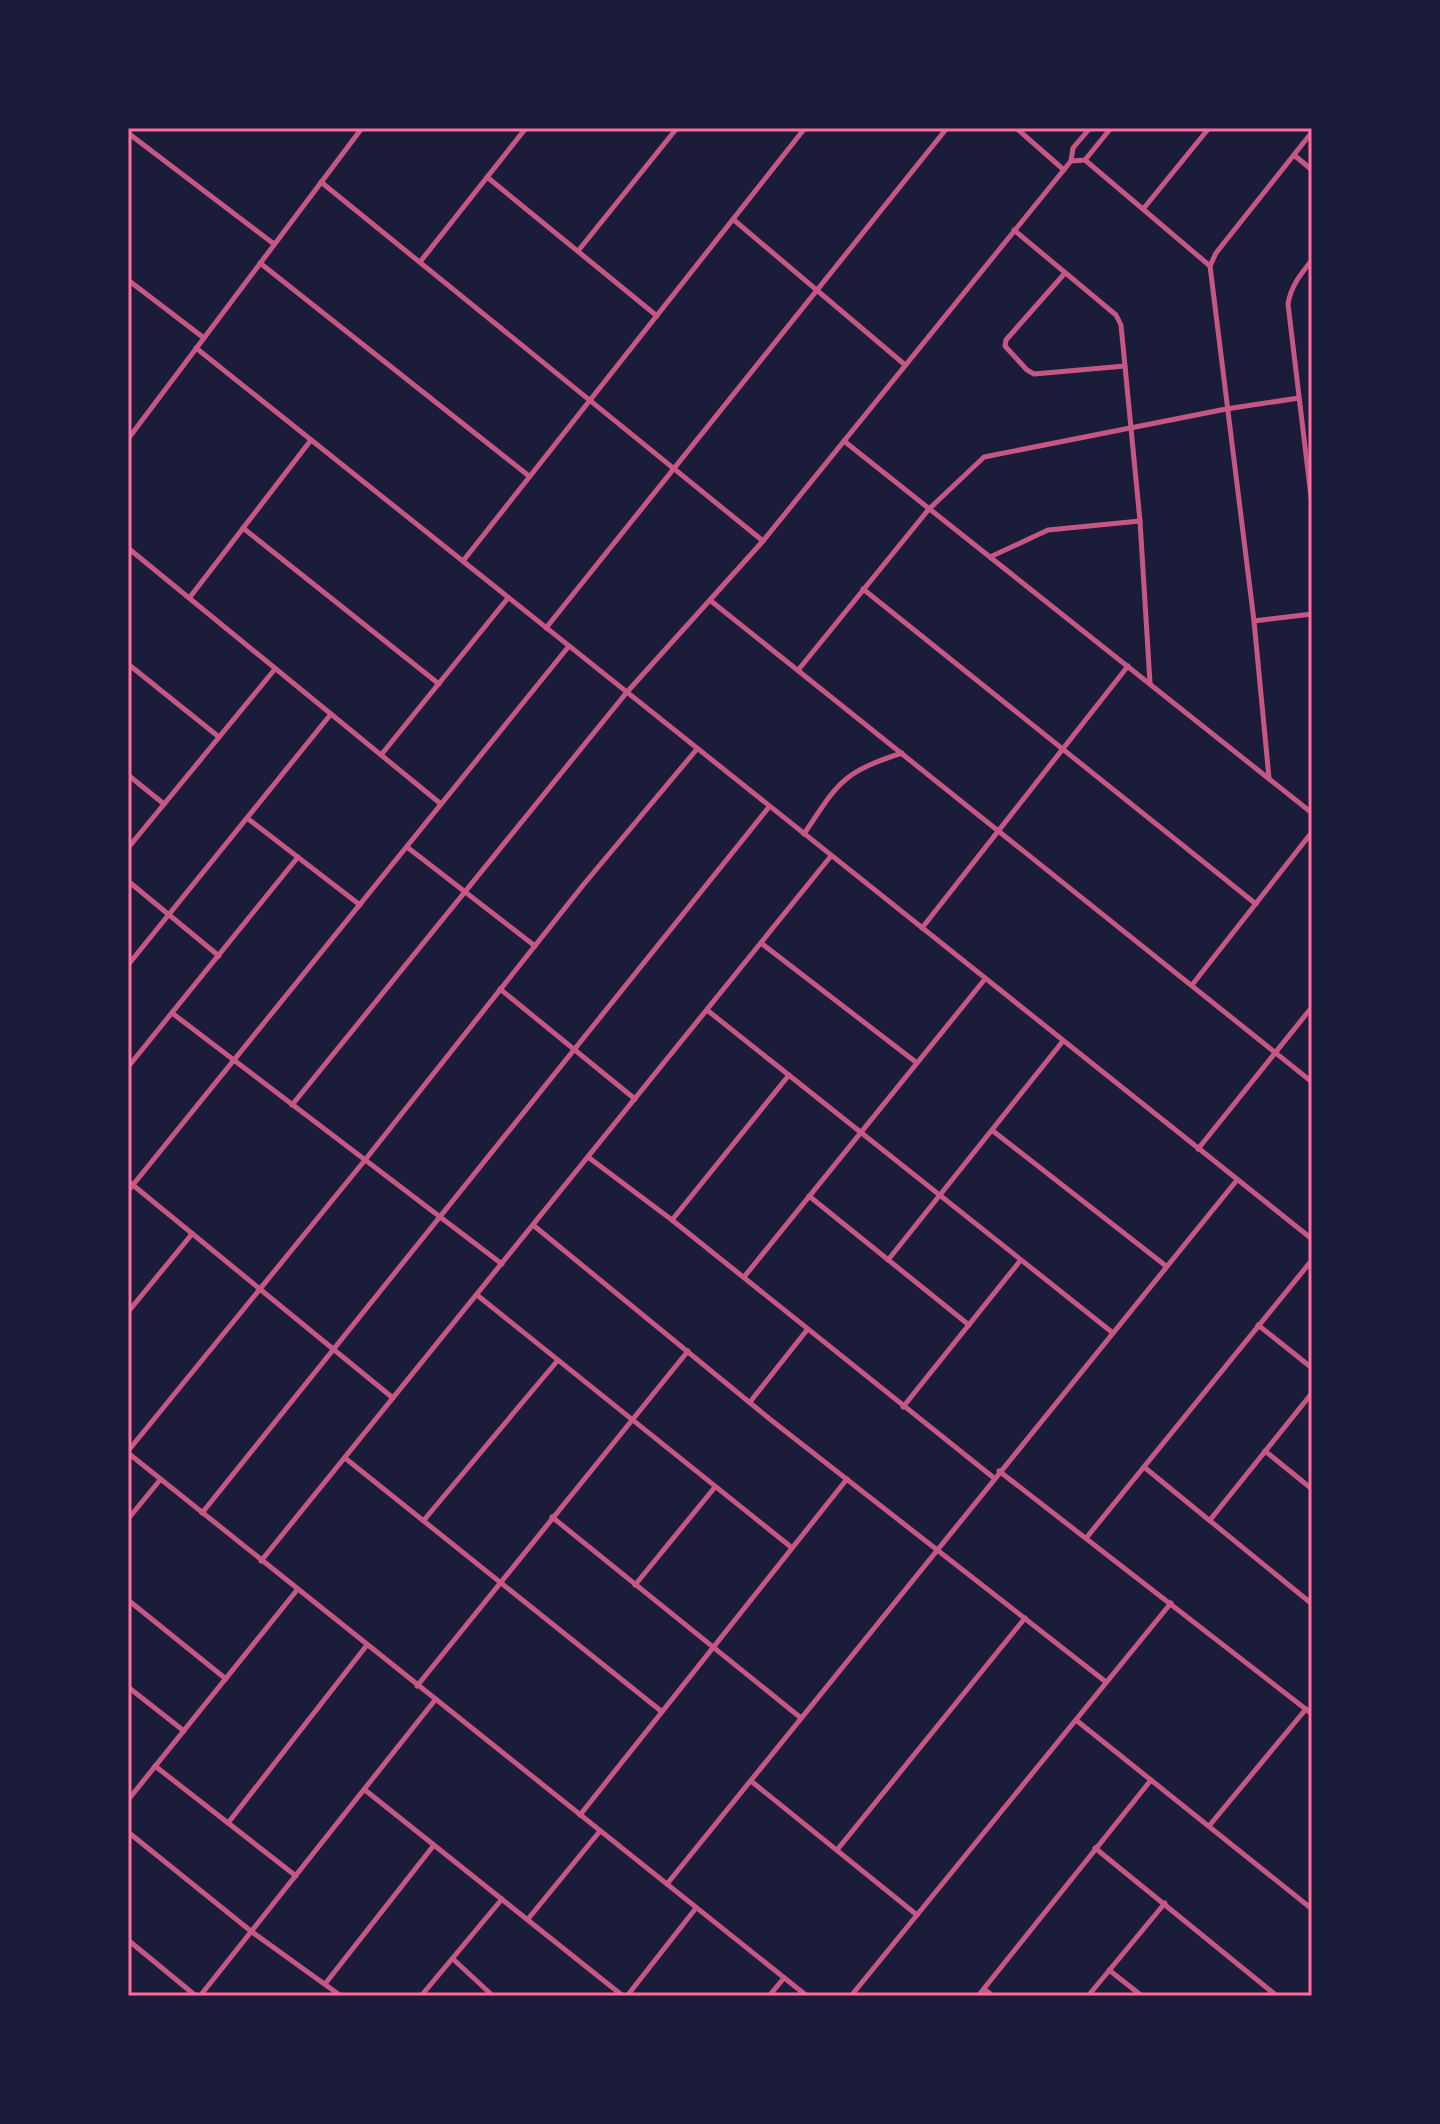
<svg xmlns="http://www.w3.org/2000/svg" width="1440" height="2124" font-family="'PT Serif',serif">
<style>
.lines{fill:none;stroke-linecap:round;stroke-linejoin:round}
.minor{stroke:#c65784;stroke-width:5}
.neatline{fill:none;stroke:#ff6b9d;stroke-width:3}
</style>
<rect width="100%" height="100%" fill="#1b1b3a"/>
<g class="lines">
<g class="minor">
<path d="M1016 128 1064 170"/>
<path d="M128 133 274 244"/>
<path d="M1294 155 1312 170"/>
<path d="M1085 160 1210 266"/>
<path d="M1071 161 1085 160 1111 128"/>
<path d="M487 177 657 316"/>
<path d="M321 182 763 541"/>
<path d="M1144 208 1209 128"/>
<path d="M734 220 904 364"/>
<path d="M1014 230 1116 315 1121 325 1140 521 1150 683"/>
<path d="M578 251 677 128"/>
<path d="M1312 260C1300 275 1291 286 1288 304L1312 505"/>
<path d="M420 262 526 128"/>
<path d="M260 263 529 476"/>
<path d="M1065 273 1006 340 1005 346 1027 370 1034 374 1125 366"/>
<path d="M128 280 204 338"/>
<path d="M196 348 1312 1239"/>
<path d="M128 439 362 128"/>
<path d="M844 441 1312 813"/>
<path d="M243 528 439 684"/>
<path d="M128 548 441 804"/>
<path d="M990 557 1048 530 1140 521"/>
<path d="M463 561 805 128"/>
<path d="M863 589 1256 904"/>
<path d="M190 597 311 440"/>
<path d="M711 601 1312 1082"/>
<path d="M1254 621 1312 614"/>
<path d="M546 628 947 128"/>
<path d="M128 664 219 737"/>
<path d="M799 669 929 509 984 457 1226 409 1299 398"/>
<path d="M381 755 508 598"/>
<path d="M128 775 164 804"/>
<path d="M1269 778 1254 621 1210 266 1216 253 1312 132"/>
<path d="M247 818 360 905"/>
<path d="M804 834C839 782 841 773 902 753"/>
<path d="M407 847 535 946"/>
<path d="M128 848 275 669"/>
<path d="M128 881 219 956"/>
<path d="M922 928 1128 666"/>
<path d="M761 943 917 1063"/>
<path d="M128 965 331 714"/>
<path d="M1192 985 1312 832"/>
<path d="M500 989 635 1099"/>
<path d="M707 1010 1113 1333"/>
<path d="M172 1013 502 1264"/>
<path d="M128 1067 298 857"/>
<path d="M292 1105 627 692 763 541 1071 161 1073 148 1090 128"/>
<path d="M993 1131 1166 1266"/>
<path d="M1198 1149 1312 1007"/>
<path d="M588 1157 672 1220 994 1478"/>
<path d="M128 1181 393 1398"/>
<path d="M128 1191 569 646"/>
<path d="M809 1196 969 1325"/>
<path d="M672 1220 789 1075"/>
<path d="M533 1225 771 1420 1106 1682"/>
<path d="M888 1260 1063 1041"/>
<path d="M744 1277 985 979"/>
<path d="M477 1295 791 1547"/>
<path d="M128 1312 192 1234"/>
<path d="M1258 1325 1312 1368"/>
<path d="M750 1402 807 1330"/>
<path d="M903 1407 1020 1261"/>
<path d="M128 1451 365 1160 584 884 697 749"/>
<path d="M1265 1451 1312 1489"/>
<path d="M128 1453 807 1996"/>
<path d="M345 1458 661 1711"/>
<path d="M1144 1467 1312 1604"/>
<path d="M999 1471 1312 1714"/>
<path d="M202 1513 769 807"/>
<path d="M552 1517 801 1718"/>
<path d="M128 1519 160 1480"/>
<path d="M424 1520 558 1360"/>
<path d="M1210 1520 1312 1393"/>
<path d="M1087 1537 1312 1260"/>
<path d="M261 1561 831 856"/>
<path d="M635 1585 715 1487"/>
<path d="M128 1600 226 1679"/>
<path d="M417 1686 688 1351"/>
<path d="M128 1687 184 1731"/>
<path d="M1076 1720 1312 1909"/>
<path d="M155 1766 296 1876"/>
<path d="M751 1781 917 1915"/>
<path d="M365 1790 623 1996"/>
<path d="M128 1800 297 1590"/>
<path d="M580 1815 847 1479"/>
<path d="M228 1823 367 1645"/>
<path d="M1209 1826 1306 1709"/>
<path d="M128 1832 252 1932 341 1996"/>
<path d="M1095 1848 1277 1996"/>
<path d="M837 1850 1025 1618"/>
<path d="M667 1884 1237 1180"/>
<path d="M528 1919 600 1831"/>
<path d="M128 1940 196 1996"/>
<path d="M453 1959 493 1996"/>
<path d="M1109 1970 1142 1996"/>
<path d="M325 1984 434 1845"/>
<path d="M984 1989 993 1996"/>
<path d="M200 1996 435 1700"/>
<path d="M421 1996 502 1899"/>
<path d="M627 1996 696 1908"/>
<path d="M769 1996 784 1978"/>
<path d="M851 1996 1171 1603"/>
<path d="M978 1996 1151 1780"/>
<path d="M1088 1996 1165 1903"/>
</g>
</g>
<rect width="1440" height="2124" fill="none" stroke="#1b1b3a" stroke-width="260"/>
<rect x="130" y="130" width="1180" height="1864" class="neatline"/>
</svg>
